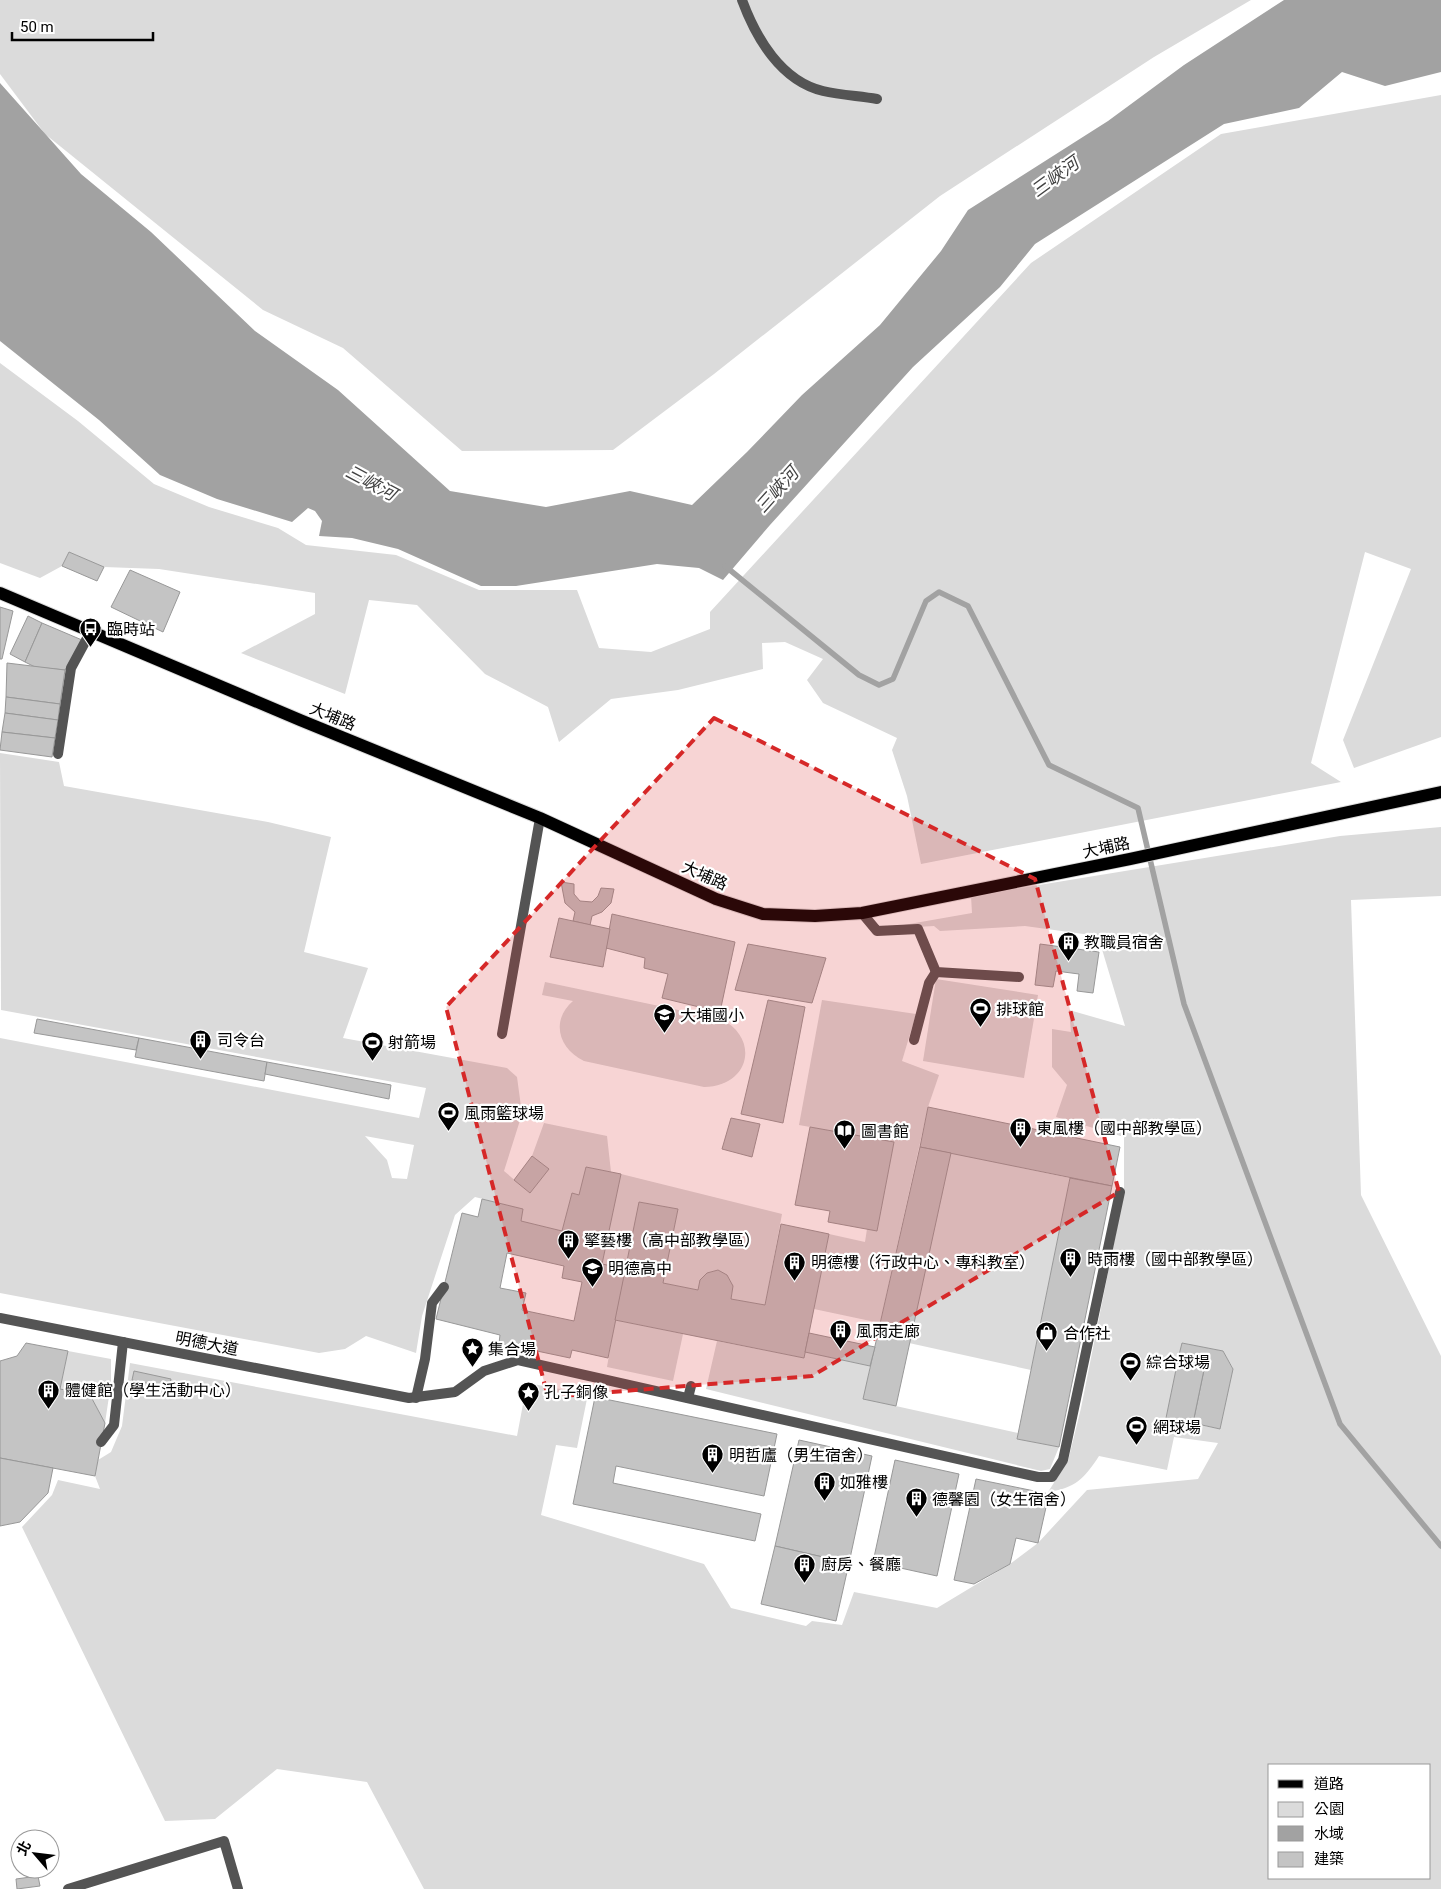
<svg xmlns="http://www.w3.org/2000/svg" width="1441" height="1889" font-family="Roboto,'Noto Sans TC',sans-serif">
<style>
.green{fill:#dbdbdb;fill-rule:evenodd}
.water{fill:#a2a2a2}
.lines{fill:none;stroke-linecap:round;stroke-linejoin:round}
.stream{stroke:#a2a2a2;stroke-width:5.5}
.building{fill:#c4c4c4;stroke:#989898;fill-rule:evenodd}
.primary-casing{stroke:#dbdbdb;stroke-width:14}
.lane{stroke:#545454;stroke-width:10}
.street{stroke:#545454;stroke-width:10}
.primary{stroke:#000;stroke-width:12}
.marked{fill:#d62828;fill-opacity:0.2;stroke:#d62828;stroke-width:4;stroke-dasharray:10 6;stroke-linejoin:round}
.labels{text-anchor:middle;stroke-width:4.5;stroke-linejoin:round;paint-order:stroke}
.poi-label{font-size:16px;fill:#000;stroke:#fff;text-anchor:start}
.street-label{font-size:16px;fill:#000;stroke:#fff}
.water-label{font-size:18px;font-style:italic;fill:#434343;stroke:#fff}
</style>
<rect width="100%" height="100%" fill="#fff"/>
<g class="green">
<path d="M0 0H1251L1154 57 940 196 714 374 613 450 462 451 343 348 263 310 45 134 0 74Z"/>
<path d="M1441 95V737L1354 768 1343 740 1411 569 1365 552 1311 763 1341 782 921 864 907 796 892 750 897 738 823 703 807 680 823 659 785 642 762 643 763 669 678 690 611 699 559 742 548 707 485 674 417 605 369 600 345 694 241 653 315 614V593L159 569 104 567 69 552 62 566 40 578 0 563V363L78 421 154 484 209 507 278 528 306 545 396 555 479 590H577L599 648 651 652 710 629V612L1031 263 1221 134Z"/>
<path d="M0 753 59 762 64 786 268 822 331 837 304 952 368 968 343 1038 507 1068 517 1077 522 1114 504 1171 530 1193 548 1169 532 1156 544 1123 607 1136 611 1172 586 1167 579 1195 572 1193 562 1231 521 1221 523 1209 475 1197 455 1215 422 1316 416 1353 366 1336 345 1349 319 1353 0 1293V1038L419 1118 426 1088 1 1010ZM365 1136 414 1145 407 1179 392 1178 387 1160Z"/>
<path d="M1441 827V896L1351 900 1361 1195 1441 1356V1889H424L367 1782 277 1769 215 1819 165 1821 22 1527 52 1495 58 1480 100 1489 95 1476 98 1460 111 1452 122 1426 130 1363 517 1436 527 1383 588 1394 577 1448 556 1445 541 1515 704 1564 731 1608 806 1626 812 1621 842 1625 854 1592 937 1608 1010 1564 1038 1543 1087 1490 1198 1479 1218 1443 1174 1437 1167 1470 1099 1456C1084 1479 1075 1488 1048 1492L1068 1461 1081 1408 1124 1193V1137L1056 1117 1067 1085 1052 1067V1029L1071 1032 1069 1010 1125 1026 1098 936 1025 926 940 931 934 926 898 928V926L972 913 971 896 1340 836ZM1182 1343 1223 1351 1233 1368 1220 1429 1166 1418ZM1270 1765H1430V1878H1270Z"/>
<path d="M936 979 1038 995 1024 1078 923 1061Z"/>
<path d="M545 982 721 1019C761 1039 749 1087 704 1087L584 1061C559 1049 550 1021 573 1001L542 995Z"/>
<path d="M822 1000 916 1014 902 1061 939 1075 928 1107 880 1323 814 1309 829 1234 865 1242 867 1229 877 1230 894 1142 799 1125Z"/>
<path d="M951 1153 1070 1178 1031 1370 909 1343Z"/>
<path d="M621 1174 782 1214 765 1305 731 1299C734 1283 732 1278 718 1270 705 1273 701 1277 698 1290L663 1283 678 1209 640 1202 626 1269 602 1264Z"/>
<path d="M615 1320 683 1334 673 1381 607 1367Z"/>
<path d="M717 1341 804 1358 805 1352 870 1366 864 1399 1018 1433 1017 1439 1059 1447 1050 1469 1041 1471 706 1389Z"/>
<path d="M68 1351 111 1359V1383L105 1423 90 1395 60 1389Z"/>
</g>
<path class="water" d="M1284 0H1441V72L1385 86 1342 72 1299 108 1224 124 1035 244 1000 287 913 367 770 525 723 580 699 568 657 564 516 586H481L398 549 352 538 319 536 322 521 315 511 308 508 292 522 217 499 160 475 99 420 0 341V83L81 174 151 232 255 331 338 390 450 491 546 507 630 491 692 505 747 452 802 395 880 325 941 251 968 210 1108 121 1184 65Z"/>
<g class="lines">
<path class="stream" d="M725 566 859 675 879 685 893 679 926 601 939 592 968 606 1049 765 1138 808 1184 1004 1340 1424 1441 1546"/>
</g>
<g class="building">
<path d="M69 552 104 567 97 581 62 566Z"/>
<path d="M130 570 180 592 163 632 111 607Z"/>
<path d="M0 607 13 611 2 659H0Z"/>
<path d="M28 616 42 623 25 662 10 654Z"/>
<path d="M42 623 82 640 65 670 35 667 25 662Z"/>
<path d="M7 663 65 670 60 704 6 697Z"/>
<path d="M6 697 60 704 58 720 5 713Z"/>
<path d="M5 713 58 720 55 738 2 732Z"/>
<path d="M2 732 55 738 52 757 0 750Z"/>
<path d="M561 882 574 884V894L580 901 592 902 598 896 601 888 614 889 611 903 602 912 592 916 590 925 573 921 575 912 565 903Z"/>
<path d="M612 914 735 942 720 1012 662 998 668 974 644 968 645 958 606 948Z"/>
<path d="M559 918 610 929 603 967 550 957Z"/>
<path d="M748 944 826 958 812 1003 735 990Z"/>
<path d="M1040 944 1099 952 1093 993 1077 991 1079 974 1056 971 1053 987 1035 985Z"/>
<path d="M768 1000 805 1007 783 1123 741 1114Z"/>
<path d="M37 1019 139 1038 136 1050 34 1033Z"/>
<path d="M139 1038 267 1062 264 1081 135 1057Z"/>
<path d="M267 1062 391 1085 389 1099 265 1074Z"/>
<path d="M928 1107 1120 1147 1112 1186 920 1147Z"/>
<path d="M731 1118 760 1124 752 1157 722 1149Z"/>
<path d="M810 1127 894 1142 877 1231 828 1222 830 1211 795 1205Z"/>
<path d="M920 1147 951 1153 896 1406 863 1399Z"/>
<path d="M532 1156 549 1169 530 1193 514 1180Z"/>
<path d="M586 1167 621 1174 602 1264 626 1269 608 1358 572 1350 570 1358 499 1343 500 1335 436 1319 462 1213 478 1217 482 1199 523 1209 521 1221 562 1231 572 1193 579 1195ZM507 1253 564 1266 562 1278 582 1282 574 1321 522 1310 526 1293 500 1288Z"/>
<path d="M1070 1178 1112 1186 1059 1447 1017 1439Z"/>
<path d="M639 1202 678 1209 663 1283 698 1290 700 1280 707 1273 718 1270 727 1275 733 1286 731 1299 765 1305 781 1224 829 1234 804 1358 615 1320Z"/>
<path d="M809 1333 875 1347 870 1366 805 1352Z"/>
<path d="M26 1343 68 1351 60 1389 90 1395 105 1423 95 1476 0 1458V1361L17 1356Z"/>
<path d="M1182 1343 1223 1351 1233 1369 1220 1429 1193 1423 1206 1360 1179 1355Z"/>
<path d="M1179 1355 1206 1360 1193 1423 1166 1418Z"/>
<path d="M134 1371 171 1379 169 1388 132 1380Z"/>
<path d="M595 1397 777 1434 764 1496 616 1466 613 1483 761 1514 755 1541 573 1504Z"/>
<path d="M799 1440 872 1456 849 1563 775 1546Z"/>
<path d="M0 1458 53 1468 48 1493 20 1522 0 1526Z"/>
<path d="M895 1460 959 1474 937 1576 873 1562Z"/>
<path d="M976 1479 1049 1494 1038 1543 1016 1538 1010 1564 974 1584 954 1580Z"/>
<path d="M775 1546 849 1563 836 1621 761 1604Z"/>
<path d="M38 1876 40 1886 17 1889 16 1879Z"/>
</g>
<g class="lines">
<defs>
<path id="primary" d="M0 593 300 720 540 818 716 899 763 914 815 916 862 913 1130 859 1441 792"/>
</defs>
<use href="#primary" class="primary-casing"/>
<g class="lane">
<path d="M742 0C756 38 781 81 823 91 841 95 859 96 877 99"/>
<path d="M862 913 877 931 918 929 936 972 1019 977"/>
<path d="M502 1034 540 818"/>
<path d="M914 1040 929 983 936 972"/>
<path d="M0 1318 409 1398 455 1392 484 1371 518 1360 1038 1477H1052L1063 1460 1120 1192"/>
<path d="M416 1398 425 1359 432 1303 444 1287"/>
<path d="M688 1398 691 1386"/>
<path d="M101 1442 114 1425 123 1342"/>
<path d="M68 1889 224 1841 238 1889"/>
</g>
<path class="street" d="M58 754 71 668 91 631"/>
<use href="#primary" class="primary"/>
</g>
<path class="marked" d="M714 718 1035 879 1119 1192 812 1376 548 1397 446 1007Z"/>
<defs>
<symbol id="bus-pin" viewBox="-11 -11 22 30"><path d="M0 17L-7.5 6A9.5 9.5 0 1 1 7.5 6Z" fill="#000" stroke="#fff"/><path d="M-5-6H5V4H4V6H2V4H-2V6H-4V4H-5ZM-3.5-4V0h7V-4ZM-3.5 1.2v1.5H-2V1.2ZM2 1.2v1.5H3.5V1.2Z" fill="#fff"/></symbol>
<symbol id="building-pin" viewBox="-11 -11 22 30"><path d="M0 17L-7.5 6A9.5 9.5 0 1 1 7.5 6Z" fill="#000" stroke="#fff"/><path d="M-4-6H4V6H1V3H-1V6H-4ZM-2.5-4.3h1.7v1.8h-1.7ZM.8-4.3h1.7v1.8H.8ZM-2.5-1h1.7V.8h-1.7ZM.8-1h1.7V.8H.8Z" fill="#fff"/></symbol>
<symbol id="stadium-pin" viewBox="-11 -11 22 30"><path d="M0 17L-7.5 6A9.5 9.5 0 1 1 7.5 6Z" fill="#000" stroke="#fff"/><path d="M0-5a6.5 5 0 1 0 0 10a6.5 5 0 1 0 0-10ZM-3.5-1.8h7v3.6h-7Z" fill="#fff"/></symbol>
<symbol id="school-pin" viewBox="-11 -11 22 30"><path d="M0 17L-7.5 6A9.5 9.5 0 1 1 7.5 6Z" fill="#000" stroke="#fff"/><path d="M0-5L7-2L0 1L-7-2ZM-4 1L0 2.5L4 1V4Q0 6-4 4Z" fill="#fff"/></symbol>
<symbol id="library-pin" viewBox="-11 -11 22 30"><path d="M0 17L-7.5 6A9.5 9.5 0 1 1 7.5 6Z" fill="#000" stroke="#fff"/><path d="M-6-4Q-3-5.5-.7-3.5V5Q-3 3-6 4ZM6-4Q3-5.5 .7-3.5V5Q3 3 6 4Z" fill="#fff"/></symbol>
<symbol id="shop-pin" viewBox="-11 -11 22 30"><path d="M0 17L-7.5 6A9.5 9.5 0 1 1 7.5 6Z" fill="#000" stroke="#fff"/><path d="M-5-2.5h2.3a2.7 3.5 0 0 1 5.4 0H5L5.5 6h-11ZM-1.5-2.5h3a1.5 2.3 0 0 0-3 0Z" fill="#fff"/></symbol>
<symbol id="sight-pin" viewBox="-11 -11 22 30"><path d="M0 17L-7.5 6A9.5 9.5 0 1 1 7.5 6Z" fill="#000" stroke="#fff"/><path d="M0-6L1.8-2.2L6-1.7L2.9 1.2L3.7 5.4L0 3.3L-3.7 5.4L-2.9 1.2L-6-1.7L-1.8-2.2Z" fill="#fff"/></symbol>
</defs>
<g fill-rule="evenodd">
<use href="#bus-pin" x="78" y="616" width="25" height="34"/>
<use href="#building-pin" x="1056" y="930" width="25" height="34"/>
<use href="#stadium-pin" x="968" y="996" width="25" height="34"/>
<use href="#school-pin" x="652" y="1002" width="25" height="34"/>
<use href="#building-pin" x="188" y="1028" width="25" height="34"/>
<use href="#stadium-pin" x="360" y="1030" width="25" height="34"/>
<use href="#stadium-pin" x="436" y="1100" width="25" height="34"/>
<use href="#building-pin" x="1008" y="1116" width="25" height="34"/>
<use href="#library-pin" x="832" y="1118" width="25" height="34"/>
<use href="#building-pin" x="556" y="1228" width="25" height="34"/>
<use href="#building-pin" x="1058" y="1246" width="25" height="34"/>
<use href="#building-pin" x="782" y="1250" width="25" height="34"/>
<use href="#school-pin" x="580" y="1256" width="25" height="34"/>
<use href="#building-pin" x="828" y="1318" width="25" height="34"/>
<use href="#shop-pin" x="1034" y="1320" width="25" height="34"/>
<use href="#sight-pin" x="460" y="1336" width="25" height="34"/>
<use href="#stadium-pin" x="1118" y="1350" width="25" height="34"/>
<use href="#building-pin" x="36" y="1378" width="25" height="34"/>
<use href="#sight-pin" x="516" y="1380" width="25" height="34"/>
<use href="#stadium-pin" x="1124" y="1414" width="25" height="34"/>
<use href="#building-pin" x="700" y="1442" width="25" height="34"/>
<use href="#building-pin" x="812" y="1470" width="25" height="34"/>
<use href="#building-pin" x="904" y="1486" width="25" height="34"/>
<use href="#building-pin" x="792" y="1552" width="25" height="34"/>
</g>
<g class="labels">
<g class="poi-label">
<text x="107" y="635">臨時站</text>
<text x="1084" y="948">教職員宿舍</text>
<text x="996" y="1015">排球館</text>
<text x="680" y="1021">大埔國小</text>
<text x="217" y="1046">司令台</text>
<text x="388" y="1048">射箭場</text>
<text x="464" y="1119">風雨籃球場</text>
<text x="1036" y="1134">東風樓（國中部教學區）</text>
<text x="861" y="1137">圖書館</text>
<text x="584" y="1246">擎藝樓（高中部教學區）</text>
<text x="1087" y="1265">時雨樓（國中部教學區）</text>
<text x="811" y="1268">明德樓（行政中心、專科教室）</text>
<text x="608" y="1274">明德高中</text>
<text x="856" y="1337">風雨走廊</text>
<text x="1063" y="1339">合作社</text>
<text x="488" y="1355">集合場</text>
<text x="1146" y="1368">綜合球場</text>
<text x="65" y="1396">體健館（學生活動中心）</text>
<text x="544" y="1398">孔子銅像</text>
<text x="1153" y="1433">網球場</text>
<text x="729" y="1461">明哲廬（男生宿舍）</text>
<text x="840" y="1488">如雅樓</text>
<text x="932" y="1505">德馨園（女生宿舍）</text>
<text x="821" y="1570">廚房、餐廳</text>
</g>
<g class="street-label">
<text transform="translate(333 716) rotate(22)" y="6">大埔路</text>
<text transform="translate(1106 847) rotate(-12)" y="6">大埔路</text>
<text transform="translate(705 875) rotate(24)" y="6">大埔路</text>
<text transform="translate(207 1343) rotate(11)" y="6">明德大道</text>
</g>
<g class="water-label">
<text transform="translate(1055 177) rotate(-36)" y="6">三峽河</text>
<text transform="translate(371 483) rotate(28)" y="6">三峽河</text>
<text transform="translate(777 490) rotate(-48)" y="6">三峽河</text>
</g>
</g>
<rect x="1268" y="1764" width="162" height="115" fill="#ffffff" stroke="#999999"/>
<rect x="1278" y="1780" width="25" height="8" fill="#000000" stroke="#999999"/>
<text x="1314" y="1789" font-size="15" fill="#000000">道路</text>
<rect x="1278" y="1802" width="25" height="15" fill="#dbdbdb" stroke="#999999"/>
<text x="1314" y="1814" font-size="15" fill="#000000">公園</text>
<rect x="1278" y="1826" width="25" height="15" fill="#a2a2a2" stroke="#999999"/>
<text x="1314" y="1839" font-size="15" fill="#000000">水域</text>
<rect x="1278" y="1852" width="25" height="15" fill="#c4c4c4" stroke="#999999"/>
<text x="1314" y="1864" font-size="15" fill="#000000">建築</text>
<g transform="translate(35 1854) rotate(298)"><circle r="24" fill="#ffffff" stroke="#999999"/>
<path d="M0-4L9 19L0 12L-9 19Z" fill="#000000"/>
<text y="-8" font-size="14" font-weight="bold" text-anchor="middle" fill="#000000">北</text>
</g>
<path d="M12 32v8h141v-8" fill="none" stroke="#000000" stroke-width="2.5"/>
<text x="20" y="32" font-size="15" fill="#000000" stroke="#ffffff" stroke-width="4" paint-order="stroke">50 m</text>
</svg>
